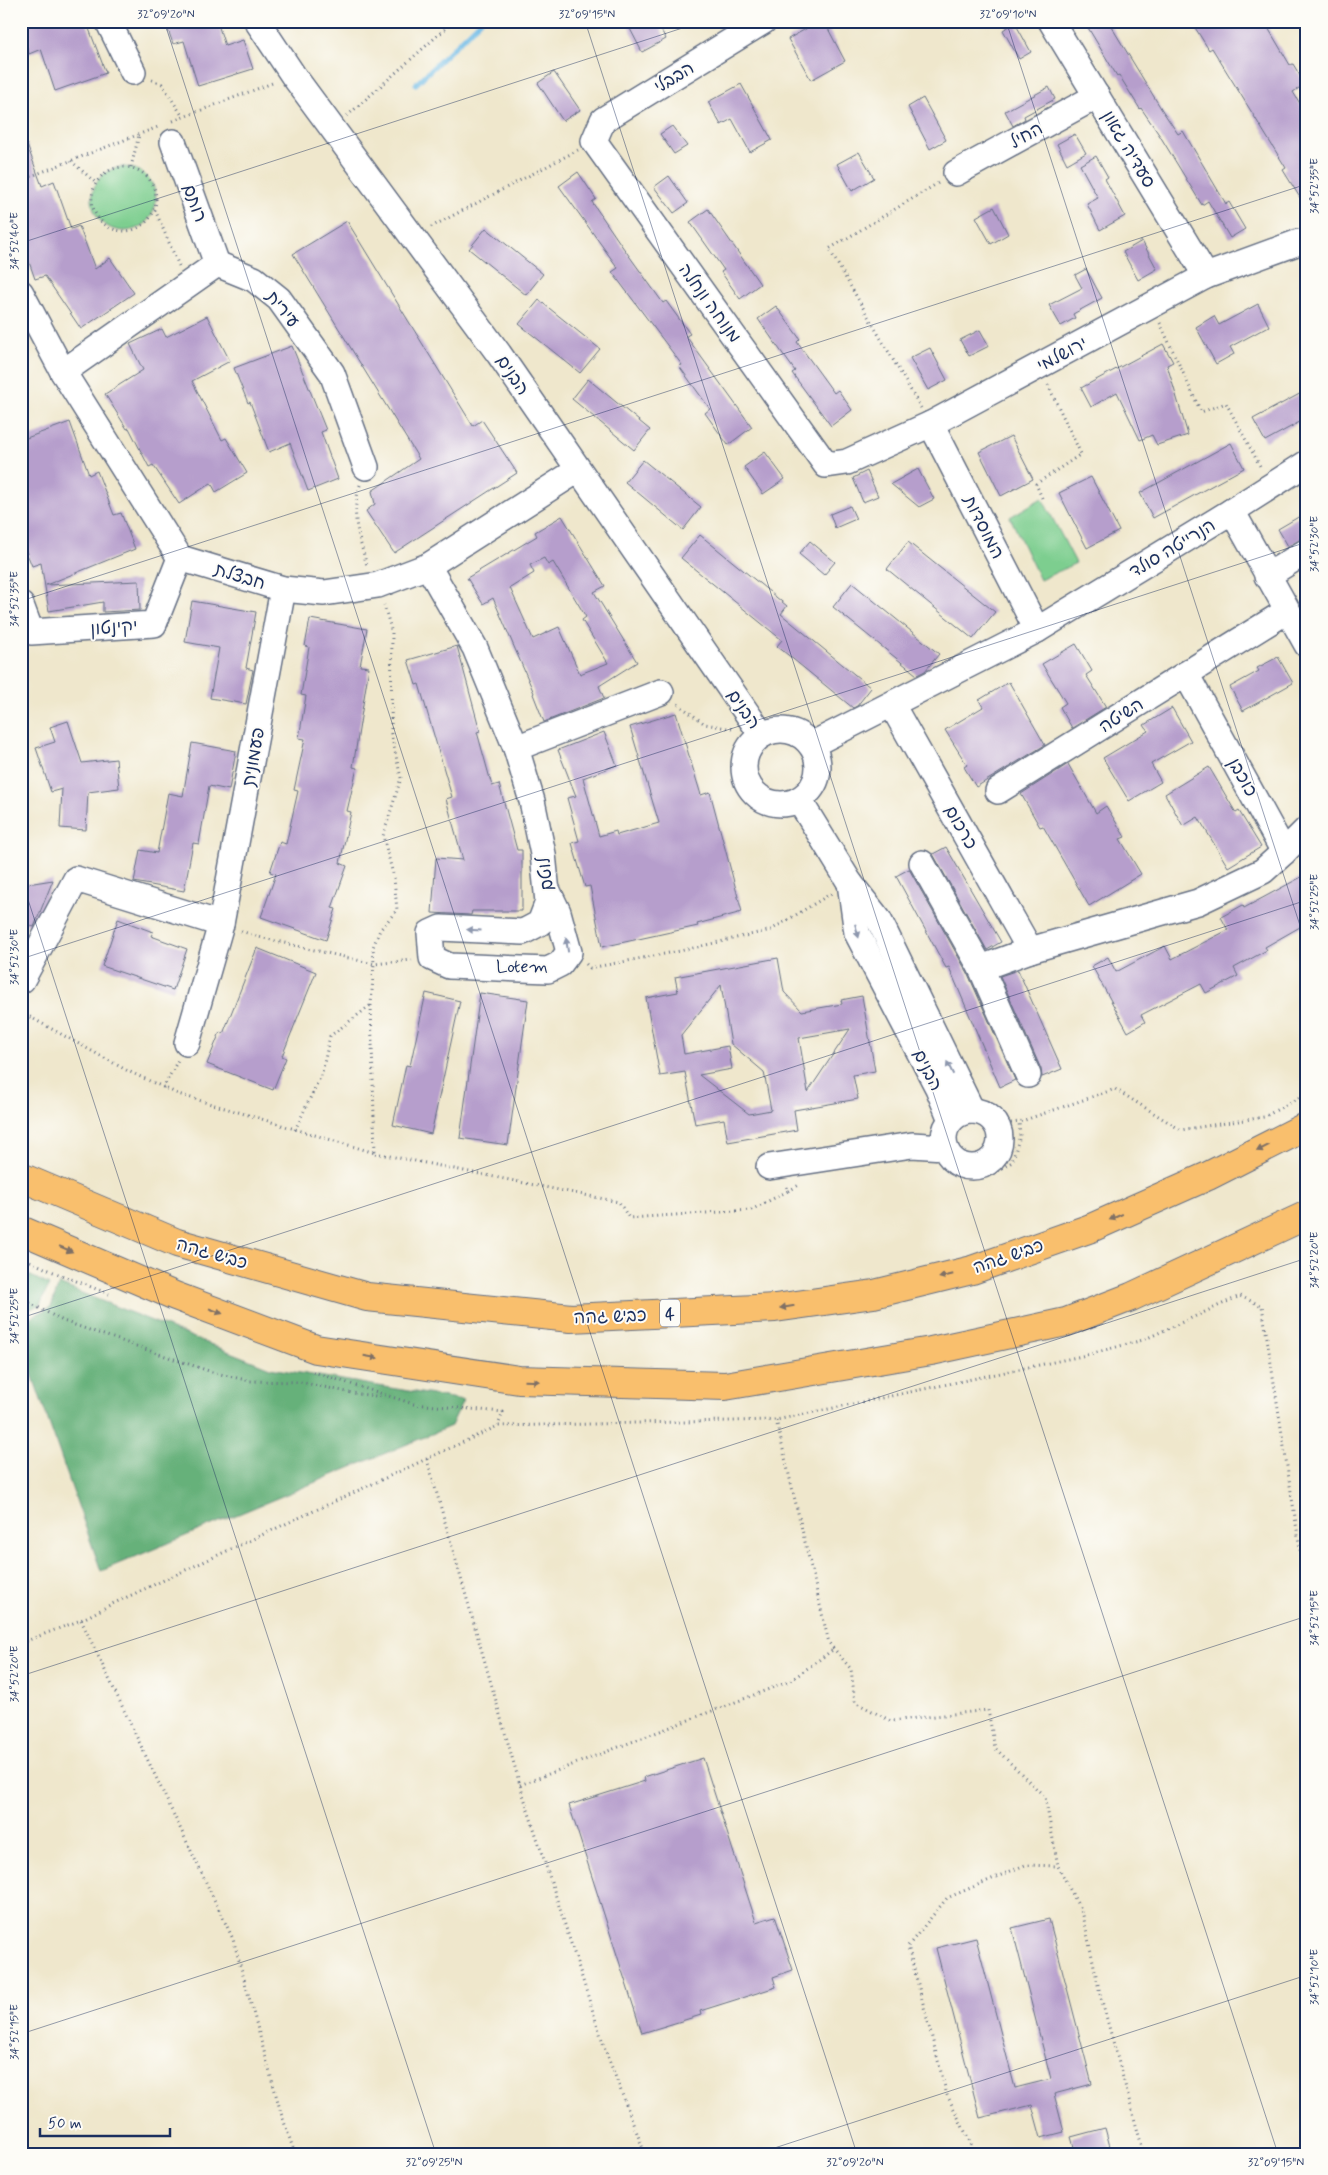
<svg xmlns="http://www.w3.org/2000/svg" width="1328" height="2175" font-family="Mynerve,'Playpen Sans Hebrew',sans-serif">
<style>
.green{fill:#7dce8f;stroke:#4c7e76}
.forest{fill:#66b17a;stroke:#40706c}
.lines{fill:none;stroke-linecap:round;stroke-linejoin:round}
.stream{stroke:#6cbae6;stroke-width:5}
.building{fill:#b69ecc;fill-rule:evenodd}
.minor-casing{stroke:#656f84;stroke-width:28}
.highway-casing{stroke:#656f84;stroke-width:30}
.path{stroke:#656f84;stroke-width:3;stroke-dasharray:1 4;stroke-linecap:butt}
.minor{stroke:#fff;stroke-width:25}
.highway{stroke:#f9bf6d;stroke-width:28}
.oneway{fill:#8d97ae}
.oneway2{fill:#7f7065}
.ticks{fill:none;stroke:#1b2f5e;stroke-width:1;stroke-opacity:0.45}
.labels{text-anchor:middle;stroke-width:4;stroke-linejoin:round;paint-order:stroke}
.shield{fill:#fdfcf7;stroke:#5f6c8c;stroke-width:1}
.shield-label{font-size:16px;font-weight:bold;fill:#1b2f5e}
.street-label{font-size:18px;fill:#1b2f5e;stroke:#fdfcf7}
.neatline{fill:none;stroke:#1b2f5e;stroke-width:2}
.ticks-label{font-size:12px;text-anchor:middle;fill:#1b2f5e}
</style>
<rect width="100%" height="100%" fill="#fdfcf7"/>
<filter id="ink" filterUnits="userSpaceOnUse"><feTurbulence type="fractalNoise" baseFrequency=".02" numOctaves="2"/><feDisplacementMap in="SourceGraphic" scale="10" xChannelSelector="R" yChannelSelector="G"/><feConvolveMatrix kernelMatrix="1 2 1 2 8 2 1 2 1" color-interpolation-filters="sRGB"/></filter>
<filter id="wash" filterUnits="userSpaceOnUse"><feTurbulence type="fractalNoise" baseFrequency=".0096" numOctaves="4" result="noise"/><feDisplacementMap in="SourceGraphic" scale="20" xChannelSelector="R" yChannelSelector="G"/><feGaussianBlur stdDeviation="1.12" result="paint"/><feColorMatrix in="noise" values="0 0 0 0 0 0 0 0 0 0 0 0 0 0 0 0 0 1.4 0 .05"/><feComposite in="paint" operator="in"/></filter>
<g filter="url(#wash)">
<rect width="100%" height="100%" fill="#efe7cc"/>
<g class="green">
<circle cx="124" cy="199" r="32"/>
<path d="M1042 498 1076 563 1040 580 1010 517Z"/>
</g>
<g class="forest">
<path d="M21 1271 49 1285 40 1305 21 1313Z"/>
<path d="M59 1284 270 1368 463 1400 451 1426 101 1571 21 1343V1322L51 1307Z"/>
</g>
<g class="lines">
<path class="stream" d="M416 84 481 21"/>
</g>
<g id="blocks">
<g class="building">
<path d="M21 21H86L106 73 55 91 41 49 29 54 21 31Z"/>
<path d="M165 21H217L225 46 243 40 253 69 198 86 184 41 173 44Z"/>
<path d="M626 21H656L666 39 642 52Z"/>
<path d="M820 21H824L845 61 811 80 788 39Z"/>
<path d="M1084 21H1111V26L1162 110 1178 134 1183 131 1226 204 1229 202 1245 229 1230 238 1208 201 1202 205 1160 136 1141 108 1140 109 1119 75 1117 76Z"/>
<path d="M1203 21H1264L1290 65 1293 64 1305 84 1293 92 1307 115V209L1283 170 1286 168 1254 116 1212 48 1209 50 1194 26Z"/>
<path d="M1015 23 1031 52 1019 59 1003 30Z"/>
<path d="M554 72 580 110 563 121 538 83Z"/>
<path d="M741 84 772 140 750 152 732 119 721 125 708 102Z"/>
<path d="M1049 87 1055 99 1024 116 1025 119 1013 126 1005 111Z"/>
<path d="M923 98 946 140 930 149 908 107Z"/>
<path d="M672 126 687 146 674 154 660 134Z"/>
<path d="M21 134H23L42 186 54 181 71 229 79 226 95 269 110 258 134 293 81 329 45 276 35 279 21 239Z"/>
<path d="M1075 134 1086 153 1067 164 1057 144Z"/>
<path d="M859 152 874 178 852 191 837 164Z"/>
<path d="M1096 156 1108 177 1105 179 1125 216 1100 230 1087 204 1098 198 1080 165Z"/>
<path d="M578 172 596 199 592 202 622 246 663 303 666 301 690 334 686 336 752 427 728 445 705 413 710 409 679 366 682 365 612 272 618 268 559 186Z"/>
<path d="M669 176 688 203 674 213 654 187Z"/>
<path d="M994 207 1008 234 991 244 976 217Z"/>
<path d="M708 209 760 284 740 299 721 272 724 270 690 222Z"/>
<path d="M347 221 473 426 482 420 517 473 394 553 366 511 375 504 372 491 419 459 293 254Z"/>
<path d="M486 228 543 274 526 295 469 249Z"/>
<path d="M1142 241 1157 269 1138 280 1123 252Z"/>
<path d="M1086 269 1102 298 1073 314 1075 318 1061 326 1049 305 1082 288 1075 275Z"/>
<path d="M539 300 600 349 580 373 519 324Z"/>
<path d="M1258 304 1269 326 1230 347 1234 354 1216 364 1196 327 1214 316 1219 325Z"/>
<path d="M776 306 800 339 797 342 834 393 838 390 852 410 831 426 792 373 795 371 758 319Z"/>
<path d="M207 316 230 361 192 381 222 440 226 438 247 473 216 492 211 483 179 504 153 465 149 467 129 428 127 429 105 394 143 370 130 344 162 329 166 337Z"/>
<path d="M980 330 989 346 969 356 960 340Z"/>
<path d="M1163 344 1173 362 1167 365 1188 435 1157 445 1152 435 1140 440 1117 392 1091 407 1081 388Z"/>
<path d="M292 346 326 430 321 432 338 479 308 491 290 443 269 452 250 402 248 403 234 368Z"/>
<path d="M930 348 947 380 928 390 910 358Z"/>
<path d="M588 379 650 430 634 450 572 399Z"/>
<path d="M1307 390V418L1265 441 1253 419Z"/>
<path d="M70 422 89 475 97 471 114 515 121 513 135 549 46 585 139 581 140 610 103 612V602L49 611 41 563 32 566 21 539V440Z"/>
<path d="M1011 436 1033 479 1001 496 979 452Z"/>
<path d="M1231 443 1244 468 1153 518 1140 493Z"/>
<path d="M765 452 785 479 763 494 744 467Z"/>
<path d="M643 460 701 507 683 530 625 482Z"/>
<path d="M918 469 934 499 919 507 891 484Z"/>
<path d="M867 471 878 496 863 502 853 478Z"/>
<path d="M1091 477 1119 531 1087 548 1059 493Z"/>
<path d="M850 506 856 519 835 528 830 514Z"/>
<path d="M1307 512V537L1288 546 1278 529Z"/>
<path d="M562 516 605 586 594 592 637 662 599 686 604 698 544 722 533 694 534 693 493 598 483 604 467 578 537 536 535 532ZM544 558 548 565 553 562 586 617 582 620 608 663 580 674 559 627 533 639 510 588 534 573 530 565Z"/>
<path d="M700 535 787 606 781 614 871 688 857 706 853 708 777 646 782 640 681 558Z"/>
<path d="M810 541 835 562 824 575 799 554Z"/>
<path d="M908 542 995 612 973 639 887 569Z"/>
<path d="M852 583 939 654 925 671 917 675 833 607Z"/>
<path d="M192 601 256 612 246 668 253 670 246 704 210 698 219 648 185 642Z"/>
<path d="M310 619 367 629 360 666 369 667 353 767 357 768 347 811 351 812 340 863 347 866 332 908 336 909 326 940 261 917 276 874 270 872 280 842 286 844 298 791 294 790 305 739 299 738 306 696 301 695 309 647 305 646Z"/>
<path d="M1076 644 1092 671 1086 675 1106 707 1072 728 1060 707 1066 703 1042 664Z"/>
<path d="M457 646 480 731 477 732 492 786 499 784 517 850H522V911H472L471 915 432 913 436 858 463 860 446 799 452 797 419 684 416 685 408 660Z"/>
<path d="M1278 657 1293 683 1243 711 1230 687 1259 671 1257 668Z"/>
<path d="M1009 682 1045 745 976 787 964 767 967 765 945 730 983 707 979 700Z"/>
<path d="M1172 708 1191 741 1151 764 1161 782 1129 801 1103 758 1148 731 1144 725Z"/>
<path d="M676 713 701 795 710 792 742 912 697 924 698 926 602 947 590 886 585 887 572 843 579 841 567 798 576 796 558 750 604 732 617 765 583 778 599 836 616 831 617 835 659 823 630 727Z"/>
<path d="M68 721 82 763 116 759 119 788 88 792 86 830 60 828 62 789 51 792 36 748 55 742 50 727Z"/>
<path d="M192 743 236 751 229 790 209 786 199 844 193 843 184 891 134 882 140 850 157 853 168 793 183 796Z"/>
<path d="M1068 764 1096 813 1106 806 1125 837 1120 839 1141 874 1089 906 1043 826 1040 827 1021 794Z"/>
<path d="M1209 767 1236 813 1239 811 1261 847 1228 867 1198 817 1183 826 1165 794Z"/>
<path d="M946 847 1001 942 987 950 933 854Z"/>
<path d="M909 869 968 974 1015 1080 1000 1087 949 967 946 968 896 876Z"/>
<path d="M1307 874V923L1265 947 1267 950 1234 968 1238 976 1206 993 1201 984 1141 1015 1145 1022 1128 1032 1092 966 1108 957 1116 972 1165 946 1172 959 1228 930 1221 917 1243 905 1244 908Z"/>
<path d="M53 880 34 927 21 922V885Z"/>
<path d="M118 919 153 932 151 936 187 949 173 990 102 966Z"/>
<path d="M257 948 316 972 282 1056 286 1058 273 1090 207 1064 220 1032 223 1034Z"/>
<path d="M778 958 784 992 802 1011 842 1004 841 1000 862 996 875 1071 853 1075 858 1099 794 1110 797 1130 728 1142 724 1119 695 1124 685 1072 660 1076 646 998 678 992 675 977ZM721 985 731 1044 764 1072 771 1110 749 1114 699 1075 732 1069 728 1046 684 1054 681 1035ZM850 1029 808 1092 799 1038Z"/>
<path d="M1018 970 1062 1069 1042 1077 1041 1069 1000 976Z"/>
<path d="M426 993 460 1001 431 1134 393 1125 406 1065 410 1066Z"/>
<path d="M480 993 528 1000 508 1145 460 1138Z"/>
<path d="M703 1758 756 1922 775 1916 793 1970 773 1977 776 1987 700 2011 701 2015 642 2033 569 1805 645 1781 644 1777Z"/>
<path d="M1049 1919 1092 2084 1054 2094 1064 2132 1041 2138 1032 2105 980 2118 936 1948 976 1938 1015 2088 1051 2079 1012 1928Z"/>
<path d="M1105 2128 1112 2154H1076L1071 2137Z"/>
</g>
</g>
</g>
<g filter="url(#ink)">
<use href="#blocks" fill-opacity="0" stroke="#656f84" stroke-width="1"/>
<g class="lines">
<defs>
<g id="minor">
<path d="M108 21 133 72"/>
<path d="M257 21 293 75 499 354 762 735"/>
<path d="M764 21 603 120 594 141 826 465 847 462 931 424 1206 276 1299 242"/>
<path d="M1051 21 1206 276"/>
<path d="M173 142 217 264"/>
<path d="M956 173 1097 96"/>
<path d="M21 293 63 372 180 558 283 589 324 593 378 585 428 566 578 470"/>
<path d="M63 372 217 264 254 279 279 299 332 373 366 467"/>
<path d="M931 424 1037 630"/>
<path d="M1232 511 1307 645"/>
<path d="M428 566 475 648 516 748 532 801 543 854 548 902 540 923 523 932 441 928 430 933 432 958 449 966 548 970 560 964 569 952 558 912 547 889"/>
<path d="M1267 576 1307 551"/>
<path d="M21 605 31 632 154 624 180 558"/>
<path d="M1186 674 1284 852 1307 829"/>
<path d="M892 705 1030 950 1198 902 1263 871 1284 852"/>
<circle cx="781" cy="767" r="37"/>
<path d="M811 745 1037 630 1232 511 1307 463"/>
<path d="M516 748 661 692"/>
<path d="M998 791 1287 611"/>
<path d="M799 800 850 883 879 920 972 1111"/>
<path d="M922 863 981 968 1028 1075"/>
<path d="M850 883 857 933 938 1088 951 1120"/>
<path d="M981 968 1030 950"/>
<path d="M22 980 76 879 221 924"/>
<path d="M187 1043 221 924 283 589"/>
<circle cx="972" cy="1139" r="28"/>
<path d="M769 1167 912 1145 944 1147"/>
</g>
<g id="highway">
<path d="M21 1177 177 1243 367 1297 571 1318 775 1308 874 1294 972 1270 1091 1228 1208 1176 1307 1126"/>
<path d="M21 1230 175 1296 316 1349 519 1380 725 1386 931 1351 1066 1322 1131 1297 1307 1215"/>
</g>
</defs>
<use href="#minor" class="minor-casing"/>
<use href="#highway" class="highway-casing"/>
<g class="path">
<path d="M152 80 162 84 183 117"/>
<path d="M347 116 454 21"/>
<path d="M173 121 275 82"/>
<path d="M71 161 96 183"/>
<path d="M131 167 139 135"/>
<circle cx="124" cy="199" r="32"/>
<path d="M21 180 158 127"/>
<path d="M155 210 179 266"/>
<path d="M431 227 578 150"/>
<path d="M1160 323 1201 412 1226 403 1261 468"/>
<path d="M921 408 829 249 940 182"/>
<path d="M360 485C350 517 359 536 367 566"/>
<path d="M1042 498 1036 484 1081 454 1048 385"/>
<path d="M678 704 705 724 732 729"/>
<path d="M21 730 25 752 21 757"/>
<path d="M241 931 259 937 374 964 412 960"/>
<path d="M586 964 590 968 680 951 771 930 832 893"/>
<path d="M21 1012 128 1071 178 1094 375 1153 371 1005 374 964 373 947 380 930 397 910 394 878 383 836 401 778 391 734 392 633 384 605"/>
<path d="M163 1088 178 1060"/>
<path d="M996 1125 1019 1122 1115 1089 1181 1130 1264 1117 1307 1093"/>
<path d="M295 1130 322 1073 330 1036 371 1005"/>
<path d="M375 1153 619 1202 629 1218 751 1210 788 1191 786 1185"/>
<path d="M946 1168C977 1185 983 1180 1012 1162L1020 1136 1019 1122"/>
<path d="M788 1191 801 1184"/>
<path d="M21 1257 51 1271 109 1294"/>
<path d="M21 1298 63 1321 212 1372 250 1381 300 1382 352 1393 384 1397"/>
<path d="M313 1372 414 1404 503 1412 498 1426"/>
<path d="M776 1420 829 1643 851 1669 855 1702 891 1721 988 1710 995 1748 1045 1797 1058 1866"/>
<path d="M427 1459 520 1785 605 2049 645 2154"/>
<path d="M81 1620 233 1939 281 2113 295 2154"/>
<path d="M21 1643 81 1620 112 1604 498 1426 776 1420 1082 1356 1143 1340 1240 1296 1262 1306 1307 1594"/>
<path d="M520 1785 790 1681 834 1649"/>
<path d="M976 2154 947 2095 908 1946 947 1898 1025 1865 1058 1866 1083 1915 1100 1994 1144 2154"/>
</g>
<use href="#minor" class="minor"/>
<use href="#highway" class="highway"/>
</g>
<defs><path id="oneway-solid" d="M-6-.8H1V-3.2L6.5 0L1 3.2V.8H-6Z" transform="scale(1.25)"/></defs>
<g class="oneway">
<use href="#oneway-solid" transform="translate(474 930) rotate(-177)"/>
<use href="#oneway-solid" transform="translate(857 931) rotate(75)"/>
<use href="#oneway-solid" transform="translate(567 945) rotate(-99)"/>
<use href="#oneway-solid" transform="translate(950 1068) rotate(-116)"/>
</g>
<g class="oneway2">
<use href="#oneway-solid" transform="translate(1263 1148) rotate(153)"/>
<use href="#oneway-solid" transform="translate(1116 1217) rotate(156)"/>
<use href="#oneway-solid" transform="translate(66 1249) rotate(23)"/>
<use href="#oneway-solid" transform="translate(946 1276) rotate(166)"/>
<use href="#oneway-solid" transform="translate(787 1307) rotate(171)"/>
<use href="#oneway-solid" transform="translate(216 1311) rotate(21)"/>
<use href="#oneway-solid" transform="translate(371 1357) rotate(9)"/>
<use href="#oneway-solid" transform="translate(532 1381) rotate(2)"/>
</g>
</g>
<path class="ticks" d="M164 21 857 2154M585 21 1278 2154M1006 21 1307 947M21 243 704 21M21 601 1307 184M21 878 436 2154M21 959 1307 542M21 1318 1307 900M21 1676 1307 1258M21 2034 1307 1616M756 2154 1307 1975"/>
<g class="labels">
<rect class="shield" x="660" y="1299.5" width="20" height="27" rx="4"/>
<g class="shield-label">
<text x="670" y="1319">4</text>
</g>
<g class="street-label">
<text transform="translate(674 77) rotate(-31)" y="6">הבבלי</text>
<text transform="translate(1026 135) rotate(-29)" y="6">החיל</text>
<text transform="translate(1129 149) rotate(59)" y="6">סעדיה גאון</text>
<text transform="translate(195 203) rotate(70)" y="6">רותם</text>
<text transform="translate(710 303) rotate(54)" y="6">מנוחה ונחלה</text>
<text transform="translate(283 309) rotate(50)" y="6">עירית</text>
<text transform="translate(1062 354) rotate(-28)" y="6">ירושלמי</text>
<text transform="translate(513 375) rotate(56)" y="6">הבנים</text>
<text transform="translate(984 527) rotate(63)" y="6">המוסדות</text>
<text transform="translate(1172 548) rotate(-31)" y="6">הנרייטה סולד</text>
<text transform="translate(240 576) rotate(17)" y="6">חבצלת</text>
<text transform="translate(114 627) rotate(-4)" y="6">יקינטון</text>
<text transform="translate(744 709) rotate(55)" y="6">הבנים</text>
<text transform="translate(1121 715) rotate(-32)" y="6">השיטה</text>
<text transform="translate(253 757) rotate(-80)" y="6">פעמונית</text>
<text transform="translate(1243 777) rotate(61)" y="6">כוכבן</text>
<text transform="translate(961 827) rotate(60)" y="6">כרכום</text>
<text transform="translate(545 874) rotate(-97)" y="6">לוטם</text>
<text transform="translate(522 966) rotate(-1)" y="6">Lotem</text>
<text transform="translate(928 1070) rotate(63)" y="6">הבנים</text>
<text transform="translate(212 1253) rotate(16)" y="6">כביש גהה</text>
<text transform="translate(1008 1256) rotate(-19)" y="6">כביש גהה</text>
<text transform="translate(610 1316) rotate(-2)" y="6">כביש גהה</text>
</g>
</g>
<rect width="1328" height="2175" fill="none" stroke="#fdfcf7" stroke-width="55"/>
<path d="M40 2128v8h130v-8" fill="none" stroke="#1b2f5e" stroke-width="2.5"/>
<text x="48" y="2128" font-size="15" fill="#1b2f5e" stroke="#fdfcf7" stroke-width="4" paint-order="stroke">50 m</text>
<rect x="28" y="28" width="1272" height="2120" class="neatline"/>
<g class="ticks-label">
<text x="166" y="18">32°09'20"N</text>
<text x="587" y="18">32°09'15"N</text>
<text x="1008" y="18">32°09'10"N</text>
<text transform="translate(1314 186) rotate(-90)" y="4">34°52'35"E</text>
<text transform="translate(14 241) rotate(-90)" y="4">34°52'40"E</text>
<text transform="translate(1314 544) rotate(-90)" y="4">34°52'30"E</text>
<text transform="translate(14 599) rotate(-90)" y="4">34°52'35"E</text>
<text transform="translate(1314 902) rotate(-90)" y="4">34°52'25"E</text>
<text transform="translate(14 957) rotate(-90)" y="4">34°52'30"E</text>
<text transform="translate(1314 1260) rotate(-90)" y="4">34°52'20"E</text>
<text transform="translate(14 1316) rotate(-90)" y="4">34°52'25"E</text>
<text transform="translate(1314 1618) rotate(-90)" y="4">34°52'15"E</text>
<text transform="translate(14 1674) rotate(-90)" y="4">34°52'20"E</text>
<text transform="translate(1314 1977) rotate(-90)" y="4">34°52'10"E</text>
<text transform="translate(14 2032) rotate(-90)" y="4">34°52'15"E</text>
<text x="434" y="2166">32°09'25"N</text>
<text x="855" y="2166">32°09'20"N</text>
<text x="1276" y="2166">32°09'15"N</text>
</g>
</svg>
